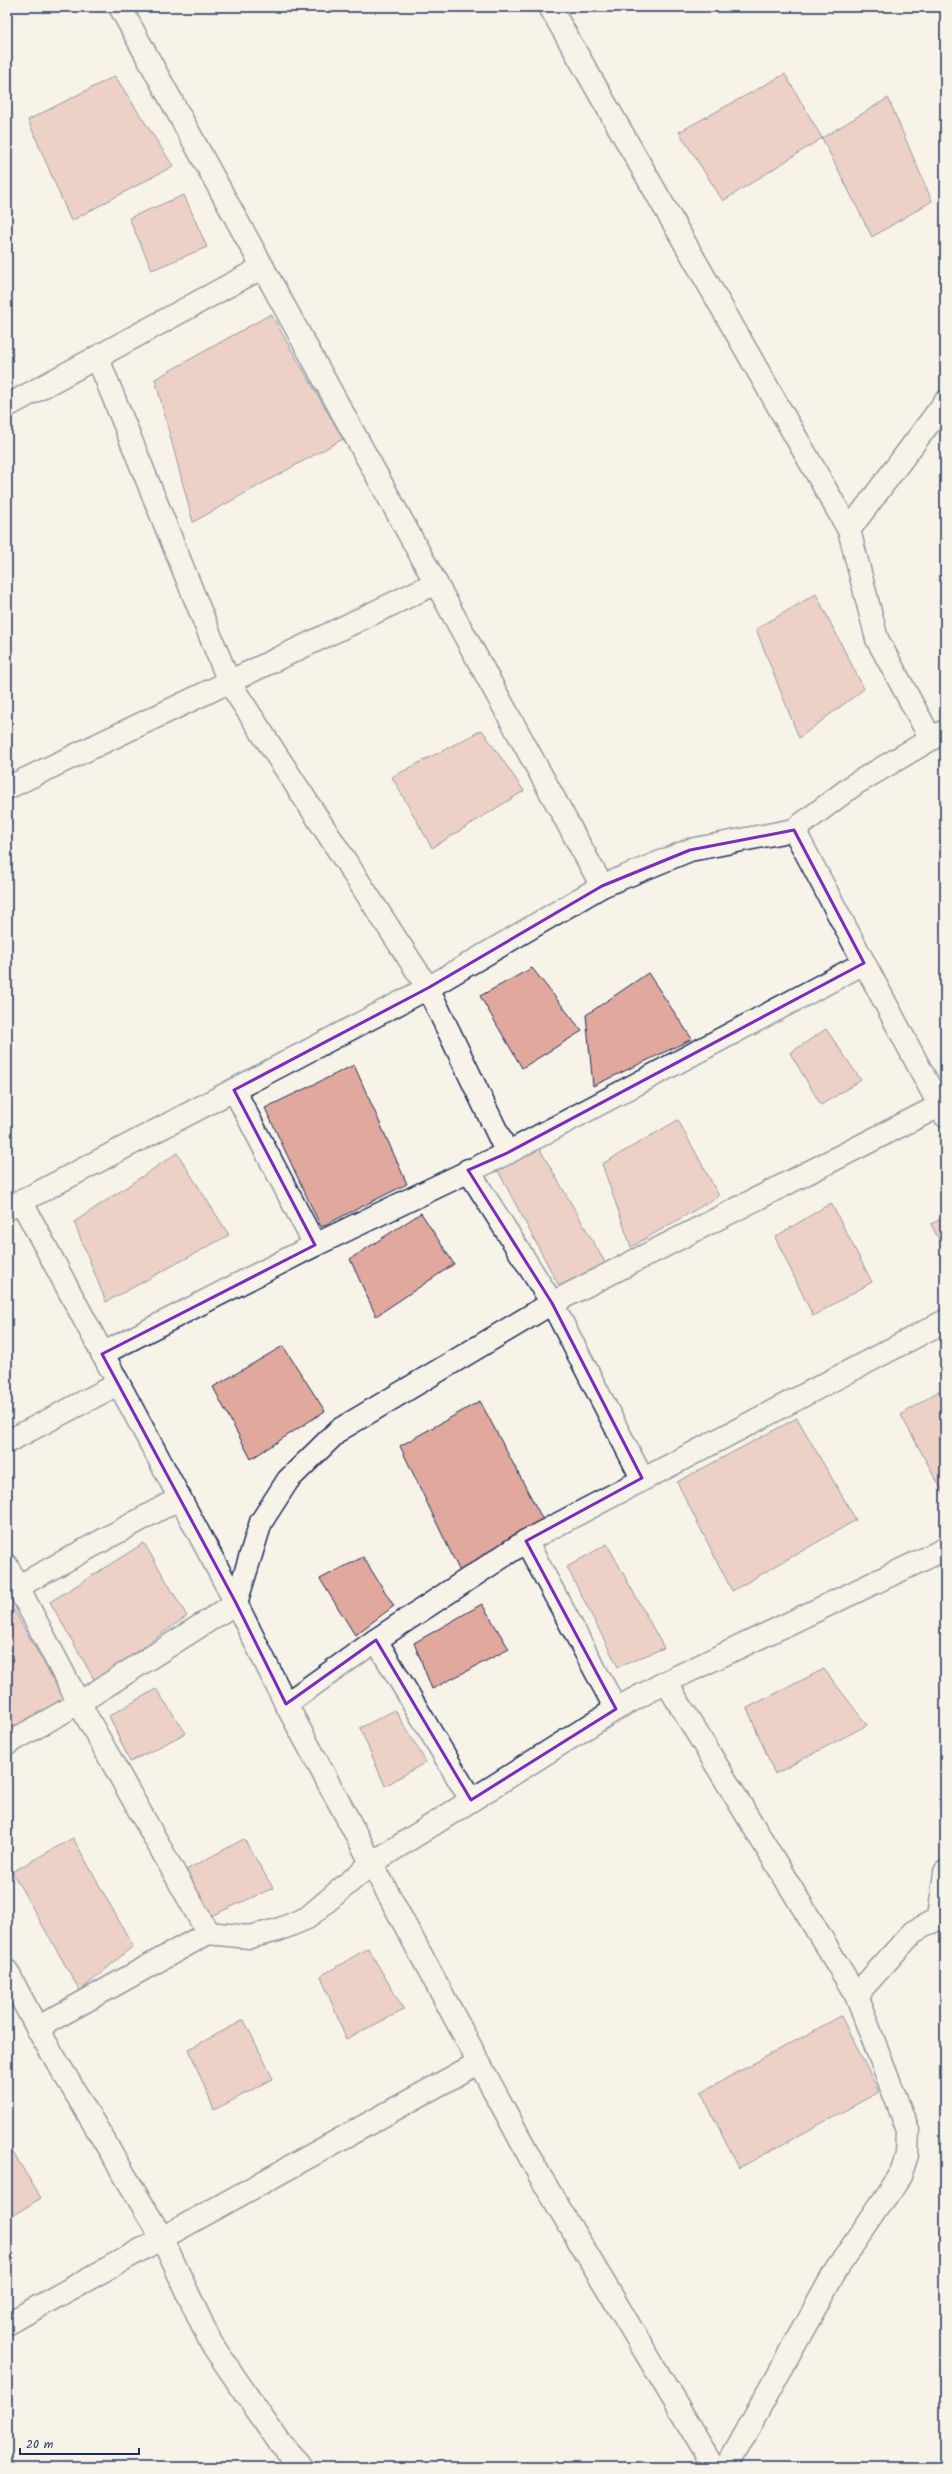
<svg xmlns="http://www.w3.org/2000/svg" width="952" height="2474" font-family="Kalam,sans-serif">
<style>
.building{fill:#e1a89d;stroke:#1b2f5e}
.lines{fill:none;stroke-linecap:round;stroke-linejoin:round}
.street-casing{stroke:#1b2f5e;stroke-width:25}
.street{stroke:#f7f3e8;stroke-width:22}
.marked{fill:none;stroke:#7b2cbf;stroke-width:3;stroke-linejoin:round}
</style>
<rect width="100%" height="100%" fill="#f7f3e8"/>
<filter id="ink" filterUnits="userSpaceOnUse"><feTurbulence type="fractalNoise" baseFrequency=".025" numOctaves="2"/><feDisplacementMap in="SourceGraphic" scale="8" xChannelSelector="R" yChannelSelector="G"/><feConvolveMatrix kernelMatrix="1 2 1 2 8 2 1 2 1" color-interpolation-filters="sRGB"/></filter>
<g filter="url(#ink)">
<g class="building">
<path d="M785 74 822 138 723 201 679 132Z"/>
<path d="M115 76 173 166 71 221 28 120Z"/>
<path d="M888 98 932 201 872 237 822 138Z"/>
<path d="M184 195 207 247 152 270 129 218Z"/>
<path d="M271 314 343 439 193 522 155 379Z"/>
<path d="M816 594 864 689 799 738 756 629Z"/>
<path d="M482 730 524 791 432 848 392 777Z"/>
<path d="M532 968 582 1031 522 1068 480 996Z"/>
<path d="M648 973 692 1039 593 1086 586 1015Z"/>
<path d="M826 1029 861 1080 821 1105 790 1053Z"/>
<path d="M354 1065 407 1184 321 1227 265 1108Z"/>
<path d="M678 1120 719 1196 631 1247 602 1164Z"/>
<path d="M538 1146 606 1264 559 1286 496 1167Z"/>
<path d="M177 1153 229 1235 106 1302 74 1222Z"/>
<path d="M831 1203 872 1282 813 1316 775 1237Z"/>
<path d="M421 1213 454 1264 376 1316 350 1259Z"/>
<path d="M945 1217V1252L931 1224Z"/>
<path d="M283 1346 325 1411 251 1459 213 1387Z"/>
<path d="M945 1387V1493L944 1494 901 1415Z"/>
<path d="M480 1401 543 1520 461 1574 400 1446Z"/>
<path d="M797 1418 856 1520 732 1591 677 1482Z"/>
<path d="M144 1543 187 1616 95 1681 50 1602Z"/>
<path d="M607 1544 664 1648 618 1667 567 1567Z"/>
<path d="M363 1557 394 1606 355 1635 320 1579Z"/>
<path d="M7 1598 65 1700 7 1732Z"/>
<path d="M482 1604 509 1649 432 1689 414 1643Z"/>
<path d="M824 1669 867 1725 775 1774 747 1708Z"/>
<path d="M156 1689 186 1733 130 1762 109 1716Z"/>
<path d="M395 1710 426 1762 385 1786 360 1728Z"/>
<path d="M73 1838 133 1946 80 1991 12 1872Z"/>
<path d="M244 1839 273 1888 211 1916 186 1870Z"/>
<path d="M368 1948 404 2010 346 2039 321 1976Z"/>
<path d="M841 2016 879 2092 739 2168 701 2092Z"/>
<path d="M244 2020 273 2079 214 2110 189 2049Z"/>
<path d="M7 2143 41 2198 7 2219Z"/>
</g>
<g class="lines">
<defs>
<g id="street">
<path d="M120 7 602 886"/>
<path d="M550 7 849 530 877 639 931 739"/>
<path d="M98 359 229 682 428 988 507 1153"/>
<path d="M7 406 263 267"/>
<path d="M849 530 945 402"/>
<path d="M7 788 436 583"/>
<path d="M794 830 945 1116"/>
<path d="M234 1090 315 1245"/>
<path d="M468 1170 552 1303 642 1478"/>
<path d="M21 1201 236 1603 286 1704 540 2176 714 2467"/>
<path d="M7 1209 428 988 602 886 690 850 794 830 855 784 945 731"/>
<path d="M102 1354 315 1245 507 1153 864 963"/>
<path d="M7 1442 118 1384"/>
<path d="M526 1541 616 1709"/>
<path d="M7 1566 79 1703 208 1933"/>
<path d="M19 1586 180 1498"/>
<path d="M376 1640 471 1800"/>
<path d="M666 1682 856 1995 908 2130 907 2155 900 2176 836 2270 727 2467"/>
<path d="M286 1704 376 1640 526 1541 945 1321"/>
<path d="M7 1744 79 1703 236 1603 261 1522 288 1480 339 1430 552 1303 939 1106"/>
<path d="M7 1971 37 2028 162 2238 211 2343 279 2442 302 2467"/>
<path d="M856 1995 913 1932 939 1918 945 1872"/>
<path d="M37 2028 208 1933 249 1937 278 1930 307 1918 372 1863 616 1709 666 1682 945 1549"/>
<path d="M7 2324 478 2063"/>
</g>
</defs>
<use href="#street" class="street-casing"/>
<use href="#street" class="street"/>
</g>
</g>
<path d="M0 0H952V2474H0ZM794 830 864 963 507 1153 468 1170 552 1303 642 1478 526 1541 616 1709 471 1800 376 1640 286 1704 236 1603 102 1354 315 1245 234 1090 428 988 602 886 690 850Z" fill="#f7f3e8" fill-opacity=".55" fill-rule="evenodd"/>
<path class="marked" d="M794 830 864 963 507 1153 468 1170 552 1303 642 1478 526 1541 616 1709 471 1800 376 1640 286 1704 236 1603 102 1354 315 1245 234 1090 428 988 602 886 690 850Z"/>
<rect width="952" height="2474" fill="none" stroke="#f7f3e8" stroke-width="24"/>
<rect x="12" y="12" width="928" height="2450" fill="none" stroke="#1b2f5e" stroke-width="1.5" filter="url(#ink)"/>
<path d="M20 2448v6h119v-6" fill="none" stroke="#1b2f5e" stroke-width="2"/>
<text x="26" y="2448" font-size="12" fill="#1b2f5e" stroke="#f7f3e8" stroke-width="3" paint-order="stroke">20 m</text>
</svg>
